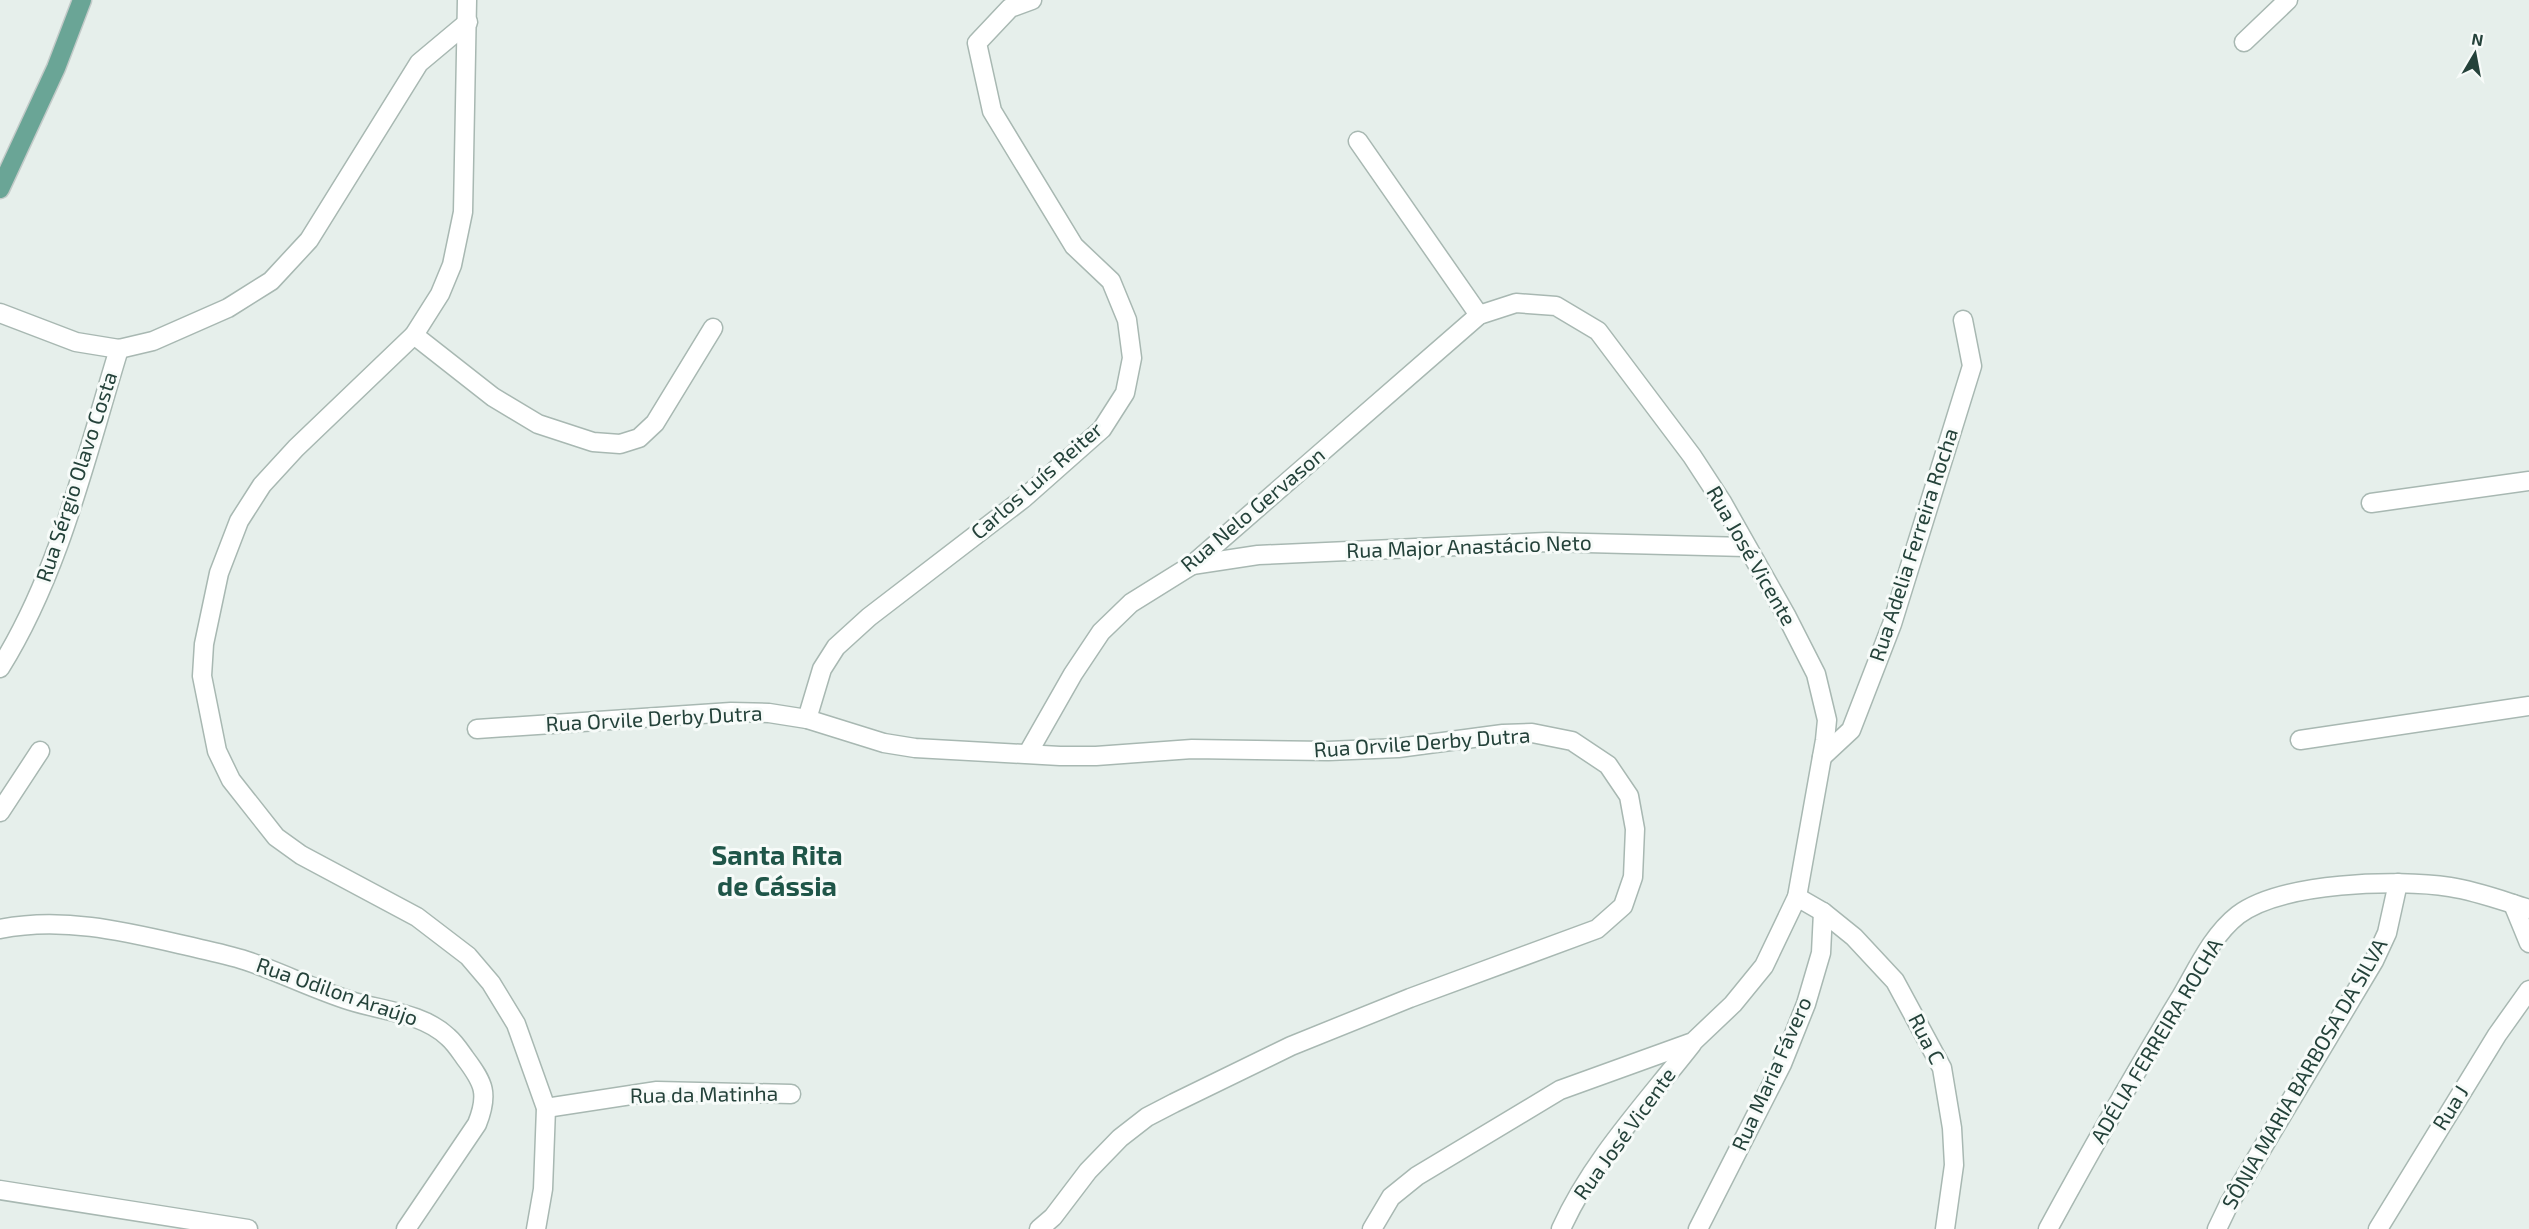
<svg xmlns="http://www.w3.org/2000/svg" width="2529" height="1229" font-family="'Exo 2',sans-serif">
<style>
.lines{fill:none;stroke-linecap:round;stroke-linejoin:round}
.minor-casing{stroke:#a8b8b2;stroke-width:21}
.major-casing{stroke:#c2cac8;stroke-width:21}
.minor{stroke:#fff;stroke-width:18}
.major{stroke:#6aa596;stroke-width:18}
.labels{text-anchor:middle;stroke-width:6;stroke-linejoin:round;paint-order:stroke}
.street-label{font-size:21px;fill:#24423a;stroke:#f7fbf9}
.district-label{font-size:27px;font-weight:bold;fill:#1f5548;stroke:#f7fbf9}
</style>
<rect width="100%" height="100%" fill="#e6efeb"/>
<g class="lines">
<defs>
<g id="minor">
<path d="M467 0 463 212 452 265 440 294 414 335 296 448 262 485 239 521 219 573 204 644 202 676 217 751 231 780 276 837 301 855 417 917 468 956 491 983 516 1024 546 1108 543 1189 536 1229"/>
<path d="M2244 42 2288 0"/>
<path d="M1358 141 1479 315"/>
<path d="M0 313 76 342 119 349 153 341 228 308 271 281 309 240 419 63 468 22"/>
<path d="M414 335 493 397 538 424 593 442 620 444 639 438 655 423 713 328"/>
<path d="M2371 503 2529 481"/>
<path d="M1192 565 1258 555 1547 542 1746 547"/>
<path d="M0 668C60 572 86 456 119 349"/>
<path d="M807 719 822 669 836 647 869 617 1024 498 1102 429 1125 393 1132 358 1127 320 1111 281 1074 246 992 111 977 43 1010 8 1032 0"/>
<path d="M477 729 731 712 769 713 807 719 884 743 915 748 1060 756H1096L1192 749 1328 751 1398 748 1503 734 1532 733 1572 741 1608 765 1629 796 1635 829 1633 877 1623 906 1597 929 1410 998 1291 1046 1174 1103 1147 1117 1120 1138 1088 1171 1053 1217 1039 1229"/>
<path d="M2300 740 2529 706"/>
<path d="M1028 753 1073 674 1101 632 1131 603 1192 565 1479 315 1516 303 1556 306 1598 331 1692 456 1722 502 1787 617 1816 674 1827 720 1825 740 1797 897 1764 966 1733 1004 1693 1042 1560 1090 1417 1176 1391 1197 1372 1229"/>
<path d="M1822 757 1851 730 1892 624 1972 366 1963 320"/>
<path d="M0 812 40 751"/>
<path d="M1797 897 1823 912 1854 937 1895 981 1942 1068 1952 1128 1954 1165 1945 1229"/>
<path d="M2513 904 2529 943"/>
<path d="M0 929C63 916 127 932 188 946 208 951 230 955 250 962 284 974 316 990 351 1001 383 1011 423 1013 448 1037 455 1043 460 1051 465 1058 484 1083 489 1094 477 1124L406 1229"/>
<path d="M546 1108 657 1091 791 1094"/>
<path d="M0 1190 248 1229"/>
<path d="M1561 1229C1592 1160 1646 1103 1692 1044"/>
<path d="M1698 1229 1782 1064 1806 1004 1821 953 1823 912"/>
<path d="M2048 1229C2090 1152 2133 1076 2179 1000 2196 972 2211 936 2238 915 2282 882 2397 879 2450 887 2477 891 2503 901 2529 909"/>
<path d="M2217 1229 2229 1204 2374 961 2387 933 2398 883"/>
<path d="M2378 1229 2497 1035 2529 990"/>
</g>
<path id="major" d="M0 189 56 68 82 0"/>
</defs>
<use href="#minor" class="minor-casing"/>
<use href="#major" class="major-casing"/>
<use href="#minor" class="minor"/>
<use href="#major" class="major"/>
</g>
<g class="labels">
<g class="street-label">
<text transform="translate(77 477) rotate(-72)" y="7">Rua Sérgio Olavo Costa</text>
<text transform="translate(1037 481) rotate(-41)" y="7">Carlos Luís Reiter</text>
<text transform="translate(1253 510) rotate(-40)" y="7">Rua Nelo Gervason</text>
<text transform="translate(1914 545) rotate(-72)" y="7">Rua Adelia Ferreira Rocha</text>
<text transform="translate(1469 547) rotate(-2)" y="7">Rua Major Anastácio Neto</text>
<text transform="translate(1751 556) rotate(60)" y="7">Rua José Vicente</text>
<text transform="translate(654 719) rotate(-3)" y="7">Rua Orvile Derby Dutra</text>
<text transform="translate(1422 743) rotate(-4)" y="7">Rua Orvile Derby Dutra</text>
<text transform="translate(337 992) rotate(19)" y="7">Rua Odilon Araújo</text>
<text transform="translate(1926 1039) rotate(63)" y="7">Rua C</text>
<text transform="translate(2157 1041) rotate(-59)" y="7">ADÉLIA FERREIRA ROCHA</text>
<text transform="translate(1772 1074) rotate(-66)" y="7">Rua Maria Fávero</text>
<text transform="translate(2305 1074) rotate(-60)" y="7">SÔNIA MARIA BARBOSA DA SILVA</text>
<text transform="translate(704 1095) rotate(-1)" y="7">Rua da Matinha</text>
<text transform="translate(2451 1108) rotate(-58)" y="7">Rua J</text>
<text transform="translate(1625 1134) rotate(-54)" y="7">Rua José Vicente</text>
</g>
<g class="district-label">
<text x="777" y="865">Santa Rita<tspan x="777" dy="31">de Cássia</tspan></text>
</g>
</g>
<g transform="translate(2475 54) rotate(10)" stroke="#f7fbf9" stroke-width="4.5" paint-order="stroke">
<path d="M0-4.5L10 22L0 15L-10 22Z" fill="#24423a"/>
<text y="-9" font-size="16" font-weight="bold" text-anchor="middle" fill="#24423a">N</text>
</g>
</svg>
